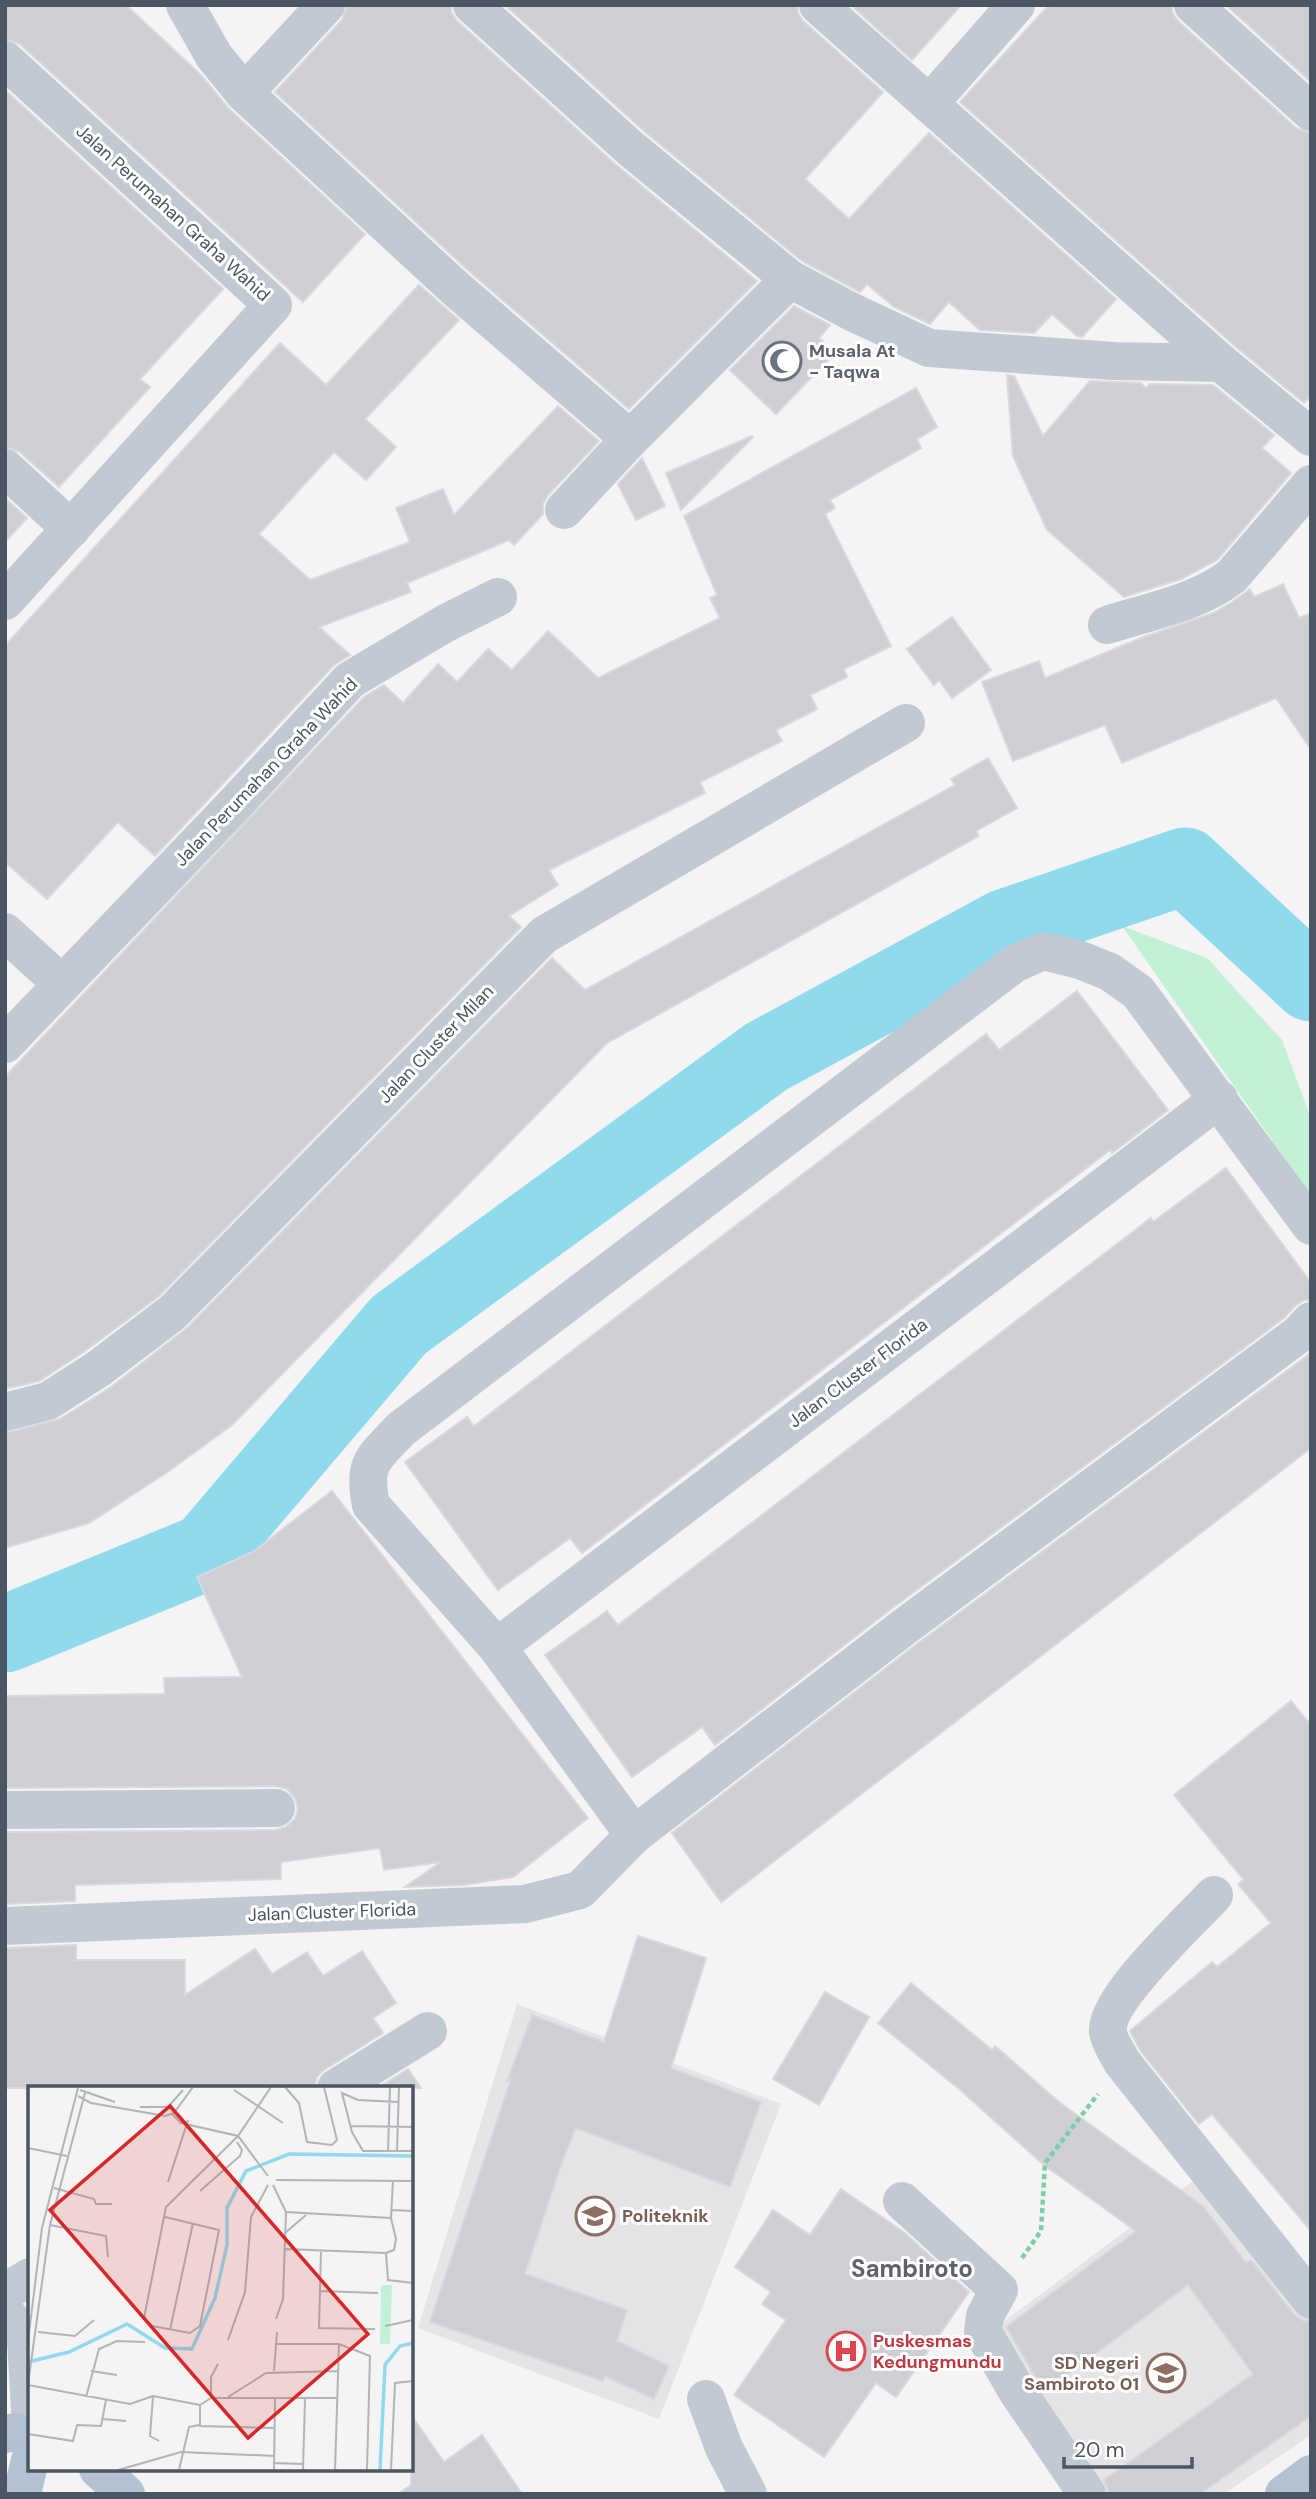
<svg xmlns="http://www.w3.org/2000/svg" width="1316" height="2499" font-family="'DM Sans',sans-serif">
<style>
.education{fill:#e6e4e5}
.green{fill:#c3f1d5}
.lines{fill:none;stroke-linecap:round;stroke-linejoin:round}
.river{stroke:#90daee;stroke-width:77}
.building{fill:#cdcfd5;stroke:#d7d9de;stroke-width:2}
.path{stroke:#7ad0a6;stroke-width:4.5;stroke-dasharray:5 3.5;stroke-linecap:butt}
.minor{stroke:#c1cad2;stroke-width:38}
.major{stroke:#b3c2d1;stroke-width:38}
.labels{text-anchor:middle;stroke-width:6;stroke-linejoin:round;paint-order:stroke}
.street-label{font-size:18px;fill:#4a5661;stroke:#fff}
.worship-label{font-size:18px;font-weight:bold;fill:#5b616d;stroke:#fff;text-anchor:start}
.education-label{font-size:18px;font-weight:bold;fill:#785e54;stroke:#fff;text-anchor:start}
.health-label{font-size:18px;font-weight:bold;fill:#be3a42;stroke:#fff;text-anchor:start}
.district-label{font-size:24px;font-weight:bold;fill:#5f6368;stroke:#fff}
.inset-river{fill:none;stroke:#90daee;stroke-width:3.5}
.inset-road{fill:none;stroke:#b1b4b9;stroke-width:2}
.view{fill:#d62828;fill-opacity:0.15;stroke:#d62828;stroke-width:3.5}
.inset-edge{fill:none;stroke:#4a5661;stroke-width:3.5}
</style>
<rect width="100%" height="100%" fill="#f5f3f3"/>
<g class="education">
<path d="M517 2004 781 2104 659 2419 418 2328Z"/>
<path d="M1201 2175 1311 2314V2435L1224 2494H1105L991 2331Z"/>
</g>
<path class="green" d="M1122 926 1207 958 1282 1040 1311 1118V1196Z"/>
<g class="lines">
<path class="river" d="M5 1634 206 1552 399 1325 766 1057 1004 928 1185 866 1311 983"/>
</g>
<g class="building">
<path d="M5 5H126L201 75 229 109 365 234 303 302 20 44 5 39Z"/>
<path d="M347 5H451V12L457 21 615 164 757 281 629 409 470 272 275 92 342 20Z"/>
<path d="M505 5H797L798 13 803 21 883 92 805 179 849 219 929 133 1116 299 1082 337 1077 336 1052 314 1034 333 980 330 949 302 930 324 894 307 867 284 860 292 802 261 644 131Z"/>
<path d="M851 5H961L912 60Z"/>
<path d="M1049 5H1172V12L1178 21 1296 128 1311 133V396L1304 403 1235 346 960 102Z"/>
<path d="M1226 5H1311V82Z"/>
<path d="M5 90 223 289 140 379 150 387 59 487 20 452 5 447Z"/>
<path d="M419 285 459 320 365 419 396 447 366 480 334 452 259 534 310 580 410 542 396 508 443 489 454 515 558 406 599 441 548 495 543 504V514L514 545 509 540 407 583 411 592 319 627 350 655 334 665 155 856 118 822 47 899 5 862V646L280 343 326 385Z"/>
<path d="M794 306 830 325 819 338 835 353 776 414 730 370Z"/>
<path d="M1007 375 1014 376 1043 436 1090 381 1141 383 1146 388 1150 384 1213 385 1274 435 1262 448 1291 473 1217 560 1181 579 1124 597 1047 530 1013 456Z"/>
<path d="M916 388 937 427 917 439 921 448 830 500 835 508 825 514 891 646 844 669 847 677 810 695 817 709 776 730 782 741 700 782 705 793 549 870 558 885 509 916 521 927 158 1297 85 1351 39 1381 5 1389V1077L364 697 384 685 403 703 438 664 457 682 488 649 512 670 548 631 598 678 720 618 710 598 717 595 684 516Z"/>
<path d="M752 436 753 437 681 510 666 473Z"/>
<path d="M642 458 665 506 636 520 618 484Z"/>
<path d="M5 498 27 518 5 542Z"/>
<path d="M1283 584 1299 618 1311 613V750L1276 698 1122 763 1105 725 1013 761 982 682 1039 661 1045 678 1141 638 1213 613 1231 603 1250 589 1254 597Z"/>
<path d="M952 617 991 670 952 698 939 680 934 685 907 649Z"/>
<path d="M988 758 1017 808 976 831 979 836 607 1043 232 1425 169 1471 89 1523 5 1548V1433L60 1419 111 1387 187 1328 552 958 585 990 955 785 951 779Z"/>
<path d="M1077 991 1168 1110 1112 1153 1110 1150 582 1553 570 1538 498 1590 405 1462 467 1417 474 1426 986 1034 999 1050Z"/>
<path d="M1226 1168 1311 1283V1300H1304L1295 1306 1284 1318 891 1609 715 1745 702 1727 632 1777 545 1655 607 1611 618 1625 1151 1218 1153 1222Z"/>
<path d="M1311 1353V1448L721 1902 672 1833 917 1644Z"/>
<path d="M332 1491 588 1818 513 1877 463 1885 405 1887 441 1862 384 1870 380 1848 281 1862V1879L75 1885V1901L5 1904V1832L276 1830 286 1827 295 1819 298 1809 295 1798 287 1789 276 1786 5 1788V1696L165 1694 164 1678 242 1677 197 1577 253 1552Z"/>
<path d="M1291 1701 1311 1725V2231L1212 2114 1199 2124 1140 2050 1130 2031 1212 1962 1217 1967 1271 1923 1238 1884 1244 1880 1174 1795Z"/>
<path d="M638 1936 706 1958 671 2068 761 2102 730 2187 576 2128 563 2159 525 2274 627 2310 617 2341 669 2366 654 2399 605 2376 603 2381 430 2322 511 2079 507 2081 532 2015 604 2042Z"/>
<path d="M76 1945V1960H185V1995L255 1949 272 1974 307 1952 323 1976 362 1951 396 2003 373 2018 383 2033 324 2070 317 2077 314 2088H5V1948Z"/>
<path d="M911 1983 992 2050 995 2046 1059 2102 1204 2207 1246 2263 1251 2260 1294 2314 1302 2320 1311 2321V2416L1200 2494H1109L1104 2480 1253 2374 1188 2285 1044 2392 1006 2327 1136 2231 1044 2165 958 2088 878 2023Z"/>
<path d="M825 1992 869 2017 819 2105 773 2079Z"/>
<path d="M408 2069 421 2088H378Z"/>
<path d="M841 2189 905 2233 969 2292 896 2397 876 2383 824 2457 734 2395 786 2320 762 2304 771 2292 735 2267 773 2210 810 2235Z"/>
<path d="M411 2415 444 2462 482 2435 522 2494H398L411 2485Z"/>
</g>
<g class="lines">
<path class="path" d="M1022 2258 1041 2231 1045 2163 1098 2094"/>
<g class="minor">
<path d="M185 5 214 56 244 93 455 288 630 439"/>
<path d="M472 5 630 148 790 279 852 312 929 348 1114 361 1221 363"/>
<path d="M818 5 1221 363 1311 437"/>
<path d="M1193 5 1311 112"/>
<path d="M5 60 273 305 5 601"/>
<path d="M244 93 326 5"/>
<path d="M929 104 1016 5"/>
<path d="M5 468 71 529"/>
<path d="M564 510 630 439 790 279"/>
<path d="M1107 625C1147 612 1200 602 1232 576L1311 484"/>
<path d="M5 932 62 984"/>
<path d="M5 1044 236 803 350 680 446 623 498 597"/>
<path d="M5 1412 48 1401 98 1369 172 1313 544 935 906 723"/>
<path d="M497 1647 1219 1099"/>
<path d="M5 1810 276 1808"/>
<path d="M634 1835 497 1647 371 1505C362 1462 374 1458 401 1429L1014 964 1043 951 1080 960 1110 972 1138 992 1311 1226"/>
<path d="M1214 1895C1190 1921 1105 1999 1108 2032 1109 2041 1118 2054 1122 2062L1311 2300"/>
<path d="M5 1926 525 1904 580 1890 634 1835 904 1627 1299 1334 1311 1321"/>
<path d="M336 2088 428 2031"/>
<path d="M902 2201 999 2290 985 2316 983 2332 1017 2391 1087 2494"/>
<path d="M5 2292 30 2277"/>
<path d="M5 2312 26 2339 30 2411"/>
<path d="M706 2399 724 2448 748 2494"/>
</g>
<g class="major">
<path d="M5 2434 16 2432 30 2437"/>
<path d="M98 2469 126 2494"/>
<path d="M22 2494 30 2460"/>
<path d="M1284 2494 1311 2474"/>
</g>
</g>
<defs>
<symbol id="mosque-ring" viewBox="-11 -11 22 22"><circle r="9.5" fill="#fff" stroke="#6b7280" stroke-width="1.5"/><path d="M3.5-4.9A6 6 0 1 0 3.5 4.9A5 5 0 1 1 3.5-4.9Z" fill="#6b7280"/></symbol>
<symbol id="university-ring" viewBox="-11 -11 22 22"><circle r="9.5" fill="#fff" stroke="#8d6e63" stroke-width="1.5"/><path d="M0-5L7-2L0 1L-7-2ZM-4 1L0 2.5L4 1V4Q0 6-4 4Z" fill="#8d6e63"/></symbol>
<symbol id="hospital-ring" viewBox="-11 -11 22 22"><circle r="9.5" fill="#fff" stroke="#e0444e" stroke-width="1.5"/><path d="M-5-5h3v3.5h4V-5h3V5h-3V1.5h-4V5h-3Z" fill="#e0444e"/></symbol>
<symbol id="school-ring" viewBox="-11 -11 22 22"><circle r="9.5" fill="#fff" stroke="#8d6e63" stroke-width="1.5"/><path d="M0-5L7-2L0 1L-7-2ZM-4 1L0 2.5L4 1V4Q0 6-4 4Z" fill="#8d6e63"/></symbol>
</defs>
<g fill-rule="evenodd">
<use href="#mosque-ring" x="760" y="339" width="44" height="44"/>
<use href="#university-ring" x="573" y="2194" width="44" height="44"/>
<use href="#hospital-ring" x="824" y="2329" width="44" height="44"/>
<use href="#school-ring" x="1144" y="2351" width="44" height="44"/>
</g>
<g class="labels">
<g class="street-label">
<text transform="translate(173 213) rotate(42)" y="6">Jalan Perumahan Graha Wahid</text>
<text transform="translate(266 772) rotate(-46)" y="6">Jalan Perumahan Graha Wahid</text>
<text transform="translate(436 1044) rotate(-46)" y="6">Jalan Cluster Milan</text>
<text transform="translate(858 1373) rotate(-37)" y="6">Jalan Cluster Florida</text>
<text transform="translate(332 1912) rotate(-2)" y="6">Jalan Cluster Florida</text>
</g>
<g class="worship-label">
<text x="809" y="357">Musala At<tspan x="809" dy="21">- Taqwa</tspan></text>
</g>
<g class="education-label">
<text x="622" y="2222">Politeknik</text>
<text x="1139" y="2369" text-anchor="end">SD Negeri<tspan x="1139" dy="21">Sambiroto 01</tspan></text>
</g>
<g class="health-label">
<text x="873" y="2347">Puskesmas<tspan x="873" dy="21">Kedungmundu</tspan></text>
</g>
<g class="district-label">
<text x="912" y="2277">Sambiroto</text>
</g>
</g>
<g transform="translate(28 2086)">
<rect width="385" height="385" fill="#f5f3f3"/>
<path d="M353 199H364L362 258H352Z" fill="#c3f1d5"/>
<path class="inset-river" d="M0 276 41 266 99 238 137 262 164 263 187 212 199 159V122L218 85 261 68 385 70M352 384 357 279 372 260 385 257"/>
<path class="inset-road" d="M257 1 271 17 279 56 304 59 309 54 296 1M52 4 87 16M206 4 255 37M50 10 63 17 137 30 146 27 165 1M370 16 330 14 314 7 324 46 335 65H385M112 21H140L155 4M144 28 153 37 210 50 240 90M322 40 385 41M0 62 39 70M369 65 371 1M360 66 362 1M248 94 385 95M365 94 363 132 368 153 366 164 358 167 360 194 385 197M140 96 160 34M245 99 258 126 255 213 248 233M26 102 66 113 68 118H84M172 105 212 70 214 64 209 56M364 124 385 125M258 126 363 132M137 131 191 144 172 240 162 247 124 240 116 232 138 121 210 50 243 1M22 139 78 150 80 171M257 147 278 129M257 163 358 167M293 164 291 242 347 243M292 205 350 207M357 240 385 234M142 244 165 137M10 246 47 250 66 234M200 254 217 206 223 131 240 99M0 255 14 142 50 2M248 258H311L342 270 339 384M63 285 89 289M246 285 249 246M0 298 22 139 57 7M0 299 102 318 125 310 172 319M125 310 122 350 131 355M58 311 71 263 89 255 117 256M200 311 238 287 310 285M183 312V291L190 278M172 319 183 312H309M172 319V340L247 342M75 333 98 335M0 348 45 355 49 339 73 340 78 314M246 377 275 378M90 384 153 366 247 370M151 384 161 341 171 339M246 384 247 312M275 384 277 312M307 384 311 258M363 384 367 297 385 295"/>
<path class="view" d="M142 20 340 248 220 352 22 124Z"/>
<rect width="385" height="385" class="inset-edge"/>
</g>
<rect width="1316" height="2499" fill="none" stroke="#4a5661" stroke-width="14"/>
<path d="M1064 2457v10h128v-10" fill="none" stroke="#4a5661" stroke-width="3.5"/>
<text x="1074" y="2457" font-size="21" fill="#4a5661" stroke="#ffffff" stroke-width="5" paint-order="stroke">20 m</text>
</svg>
